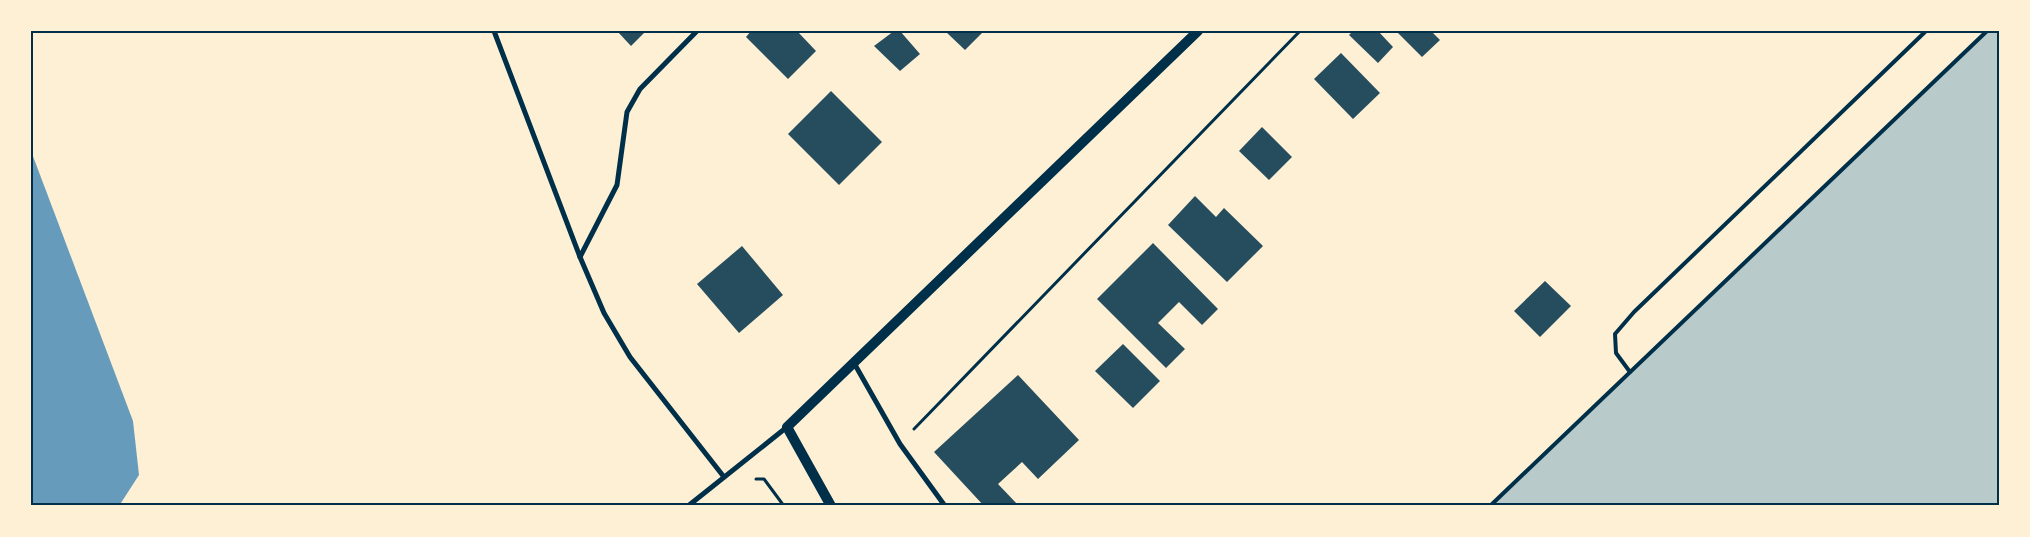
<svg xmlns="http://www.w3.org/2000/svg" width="2030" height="537" font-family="Manrope,sans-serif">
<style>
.green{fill:#b9caca}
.water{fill:#669bbc}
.building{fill:#264d5e}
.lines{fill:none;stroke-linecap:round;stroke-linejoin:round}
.path{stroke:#003049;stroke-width:3}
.service{stroke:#003049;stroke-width:4}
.minor{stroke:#003049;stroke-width:5}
.secondary{stroke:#003049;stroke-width:10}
.neatline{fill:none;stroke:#003049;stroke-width:2}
</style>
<rect width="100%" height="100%" fill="#fdf0d5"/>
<path class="green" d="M1987 31H1999V506H1490Z"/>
<path class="water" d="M31 151 133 421 139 475 119 506H31Z"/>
<g class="building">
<path d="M617 31H646L631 46Z"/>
<path d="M751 31H797L816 51 788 79 746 37Z"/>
<path d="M894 31H900L920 54 900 71 874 46Z"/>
<path d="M945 31H984L965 50Z"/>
<path d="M1353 31H1378L1393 47 1378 63 1349 35Z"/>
<path d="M1396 31H1431L1440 40 1422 57Z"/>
<path d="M1341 53 1380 93 1353 119 1314 79Z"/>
<path d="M831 91 882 142 839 185 788 134Z"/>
<path d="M1262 127 1292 157 1269 180 1239 151Z"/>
<path d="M1195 196 1216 217 1224 208 1263 246 1227 282 1168 225Z"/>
<path d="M1153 243 1218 309 1202 325 1179 302 1158 323 1185 349 1166 368 1097 299Z"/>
<path d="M742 246 783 295 739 333 697 284Z"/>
<path d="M1545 281 1571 306 1540 337 1514 311Z"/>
<path d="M1123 344 1160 381 1133 408 1095 371Z"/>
<path d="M1018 375 1079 440 1038 479 1022 462 998 484 1019 506H984L934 452Z"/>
</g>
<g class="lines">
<g class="path">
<path d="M914 429 1300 31"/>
<path d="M756 479H764L784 506"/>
</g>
<g class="service">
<path d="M1630 372 1616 353 1615 334 1634 312 1926 31"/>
<path d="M1490 506 1987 31"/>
</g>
<g class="minor">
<path d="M494 31 580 257 604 313 630 357 724 477"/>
<path d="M580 257 617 185 627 112 640 89 697 31"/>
<path d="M854 363 900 444 945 506"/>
<path d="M688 506 787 427"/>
</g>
<path class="secondary" d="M831 506 787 427 1198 31"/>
</g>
<rect width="2030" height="537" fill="none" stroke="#fdf0d5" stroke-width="65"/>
<rect x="32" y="32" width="1966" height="472" class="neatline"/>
</svg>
